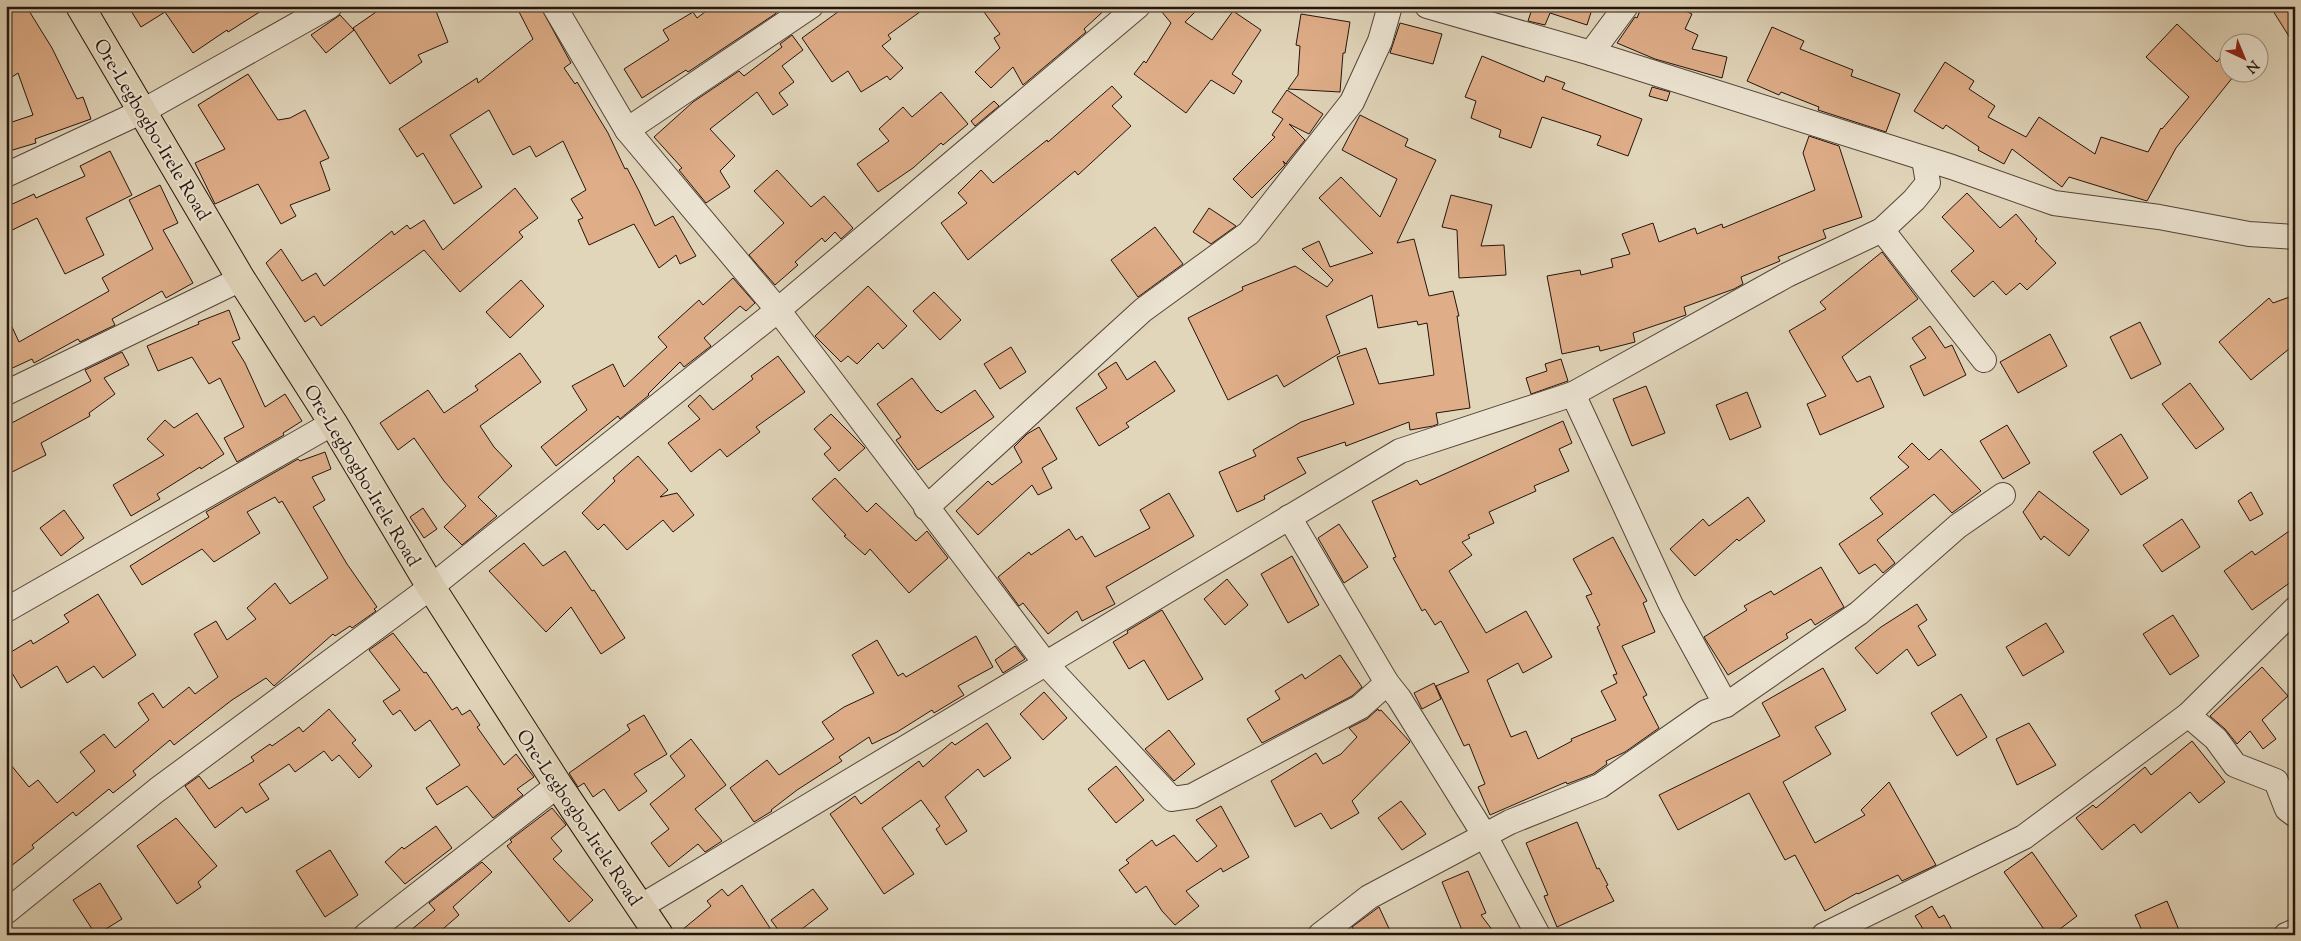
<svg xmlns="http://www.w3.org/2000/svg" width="2301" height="941" font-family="'Sorts Mill Goudy',serif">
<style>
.building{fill:#dfae89;stroke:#25140c}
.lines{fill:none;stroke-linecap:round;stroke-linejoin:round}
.minor-casing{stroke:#544438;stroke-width:26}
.major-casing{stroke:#25140c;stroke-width:30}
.minor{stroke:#ece4d2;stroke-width:24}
.major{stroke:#e1d5ba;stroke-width:28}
.labels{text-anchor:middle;stroke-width:4;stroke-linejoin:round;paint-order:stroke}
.street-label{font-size:19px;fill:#25140c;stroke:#ece4d2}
</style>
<rect width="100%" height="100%" fill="#e1d5ba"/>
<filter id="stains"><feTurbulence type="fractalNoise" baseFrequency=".004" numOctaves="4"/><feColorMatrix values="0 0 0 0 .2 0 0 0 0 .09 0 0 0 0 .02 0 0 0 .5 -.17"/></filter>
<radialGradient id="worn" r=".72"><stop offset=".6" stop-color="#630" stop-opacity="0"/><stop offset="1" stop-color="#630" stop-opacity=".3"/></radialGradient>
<g class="building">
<path d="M6 6H26L52 48 77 99 83 97 91 119 35 139 36 143 6 152V124L33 115 18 73 6 81V53L12 49 6 40Z"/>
<path d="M128 6H269L228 32 227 30 193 53 165 12 141 27Z"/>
<path d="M373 6H434L448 42 418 55 422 62 390 84 353 28 376 12Z"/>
<path d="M516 6H540L571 63 564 68 575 84 577 82 608 133 625 169 627 168 639 191 655 226 673 216 696 256 680 264 676 255 659 268 634 224 589 245 578 220 583 218 571 199 586 190 563 141 536 157 530 146 513 155 489 110 450 135 482 187 454 204 423 153 417 157 399 129 477 78 478 83 533 39Z"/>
<path d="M713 6H782L775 14 688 72 686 70 642 98 624 69 669 40 663 30 693 12 697 18Z"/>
<path d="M846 6H928L888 35 891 39 882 46 903 68 890 80 887 76 861 92 848 71 832 82 802 38Z"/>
<path d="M992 6H1109L1084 29 1086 32 1023 85 1013 67 991 88 975 72 1000 48 994 38 1000 34 984 12Z"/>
<path d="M1157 6H1201L1185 22 1212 40 1233 11 1261 30 1232 74 1242 81 1234 94 1211 80 1186 113 1134 74 1144 61 1146 63 1171 23Z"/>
<path d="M1533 6H1593L1587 25 1550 13 1545 25 1528 21Z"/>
<path d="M1642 6H1675L1692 14 1685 29 1698 35 1692 49 1727 57 1722 78 1655 59 1617 43 1635 17 1637 18Z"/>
<path d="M2270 6H2295V46Z"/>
<path d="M1301 14 1350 22 1345 53H1343L1340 92 1288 89 1298 75 1300 46 1296 45Z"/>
<path d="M340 15 354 30 326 53 311 35Z"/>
<path d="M1400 23 1442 34 1433 64 1390 53Z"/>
<path d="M2177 24 2217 62 2228 48V72H2237L2176 148 2147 201 2069 177 2062 187 2012 149 2004 164 1978 150 1979 147 1946 125 1943 129 1914 111 1945 62 1974 81 1969 89 1995 106 1988 117 2026 137 2039 117 2095 154 2101 137 2148 152 2161 128 2162 129 2189 97 2146 57Z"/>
<path d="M1772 27 1804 41 1800 49 1853 70 1851 76 1900 94 1886 132 1818 110 1819 107 1781 92 1779 95 1747 81Z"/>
<path d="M792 35 803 50 782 66 794 82 779 93 788 105 773 115 757 92 710 129 735 156 720 171 730 187 706 203 679 170 682 168 654 137 693 102 739 71 744 76 782 47 780 44Z"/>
<path d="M1482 56 1544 82 1546 76 1565 83 1562 89 1642 119 1628 156 1597 145 1601 136 1542 117 1531 148 1499 137 1501 130 1471 118 1476 101 1465 97Z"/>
<path d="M248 74 278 120 290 118 305 110 329 158 320 162 330 190 290 205 296 216 281 224 258 184 215 204 195 163 225 149 198 105Z"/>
<path d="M1112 86 1122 97 1112 106 1131 126 1078 175 1075 171 968 260 941 223 967 203 958 193 981 170 993 183 1047 140 1048 142Z"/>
<path d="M1652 87 1670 92 1667 101 1649 96Z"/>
<path d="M1287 90 1323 114 1309 134 1289 124 1305 140 1287 162 1286 164 1283 161 1285 165 1252 198 1233 179 1275 137 1272 135 1283 119 1272 112Z"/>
<path d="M941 92 968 124 943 145 941 143 913 168 878 192 857 164 889 141 879 129 903 107 912 117Z"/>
<path d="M994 101 999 106 975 126 971 121Z"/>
<path d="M1360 115 1408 139 1405 146 1436 160 1397 243 1414 239 1429 296 1453 291 1459 316H1457L1470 408 1436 413 1438 424 1433 426 1410 430 1409 422 1346 446 1345 442 1297 458 1306 473 1264 496 1265 499 1237 512 1219 472 1256 456 1253 450 1301 422 1354 404 1337 357 1366 348 1379 384 1434 375 1427 323 1418 325 1417 321 1378 328 1372 295 1326 316 1340 353 1284 387 1277 375 1228 400 1188 318 1243 290 1242 287 1295 266 1327 287 1333 280 1302 249 1319 241 1330 267 1373 253 1319 198 1341 177 1380 217 1397 179 1342 150Z"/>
<path d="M1809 136 1839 146 1862 217 1823 230 1826 238 1778 257 1780 261 1741 277 1743 284 1734 289 1684 307 1686 315 1633 333 1635 342 1600 351 1599 346 1562 354 1547 276 1580 270 1581 275 1613 267 1611 259 1630 254 1622 234 1653 223 1659 242 1695 228 1697 234 1722 224 1723 228 1815 190 1803 153Z"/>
<path d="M110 151 132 195 86 218 104 255 65 274 37 218 6 233V207L34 194 36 198 85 176 80 166Z"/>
<path d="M777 170 811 207 824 196 853 228 841 239 835 232 825 242 822 238 795 262 798 265 775 285 749 255 784 223 754 191Z"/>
<path d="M160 185 178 223 163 230 193 283 166 298 162 291 112 319 115 325 80 342 78 339 34 363 32 359 6 371V314L19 342 109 291 102 278 153 249 129 200Z"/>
<path d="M515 188 538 218 519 232 523 237 460 292 424 250 321 326 314 316 305 322 266 263 281 249 302 281 316 273 324 286 392 231 394 235 407 225 410 229 424 220 443 250Z"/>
<path d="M1967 193 2000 228 2016 214 2037 239 2035 241 2056 263 2027 290 2020 283 2006 295 1993 281 1974 297 1951 271 1974 251 1942 217Z"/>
<path d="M1451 195 1492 205 1481 246 1504 245 1506 275 1459 278 1457 230 1442 227Z"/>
<path d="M1209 208 1236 226 1211 244 1193 232Z"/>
<path d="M1155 227 1183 264 1138 297 1111 260Z"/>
<path d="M1882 252 1918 299 1842 357 1857 382 1870 376 1884 407 1820 435 1807 404 1826 396 1789 331 1826 309 1820 302Z"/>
<path d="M733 278 755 303 746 311 740 306 704 338 711 346 684 367 680 362 648 394 649 395 620 419 618 416 556 466 541 447 587 410 572 386 613 364 624 387 667 347 658 337 699 300 703 305Z"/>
<path d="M521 280 544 306 510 338 486 312Z"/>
<path d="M868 286 907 326 883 349 878 343 857 364 848 356 841 362 815 336Z"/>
<path d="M934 292 961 320 940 340 913 311Z"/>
<path d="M2295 295V344L2251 380 2219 342 2269 298 2273 303Z"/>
<path d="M229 310 240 339 232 342 245 363 265 407 285 394 302 421 283 433 284 435 237 462 224 438 244 427 220 378 209 384 192 357 158 371 147 346 199 324 198 322Z"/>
<path d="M2140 322 2161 364 2131 379 2110 337Z"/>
<path d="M1930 326 1945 348 1952 345 1966 375 1924 396 1910 366 1926 358 1912 338Z"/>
<path d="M2050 334 2067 366 2018 393 2000 362Z"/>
<path d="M1011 347 1026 372 1000 389 984 364Z"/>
<path d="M122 352 129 365 104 378 115 394 89 413 90 416 41 443 46 455 6 475V426L91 381 85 370Z"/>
<path d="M520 353 541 382 480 426 494 447 512 466 478 497 497 516 462 545 444 527 466 506 444 481 414 438 398 450 380 423 428 390 444 413 478 390 475 386Z"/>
<path d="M778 356 805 392 756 427 760 432 727 457 720 449 691 472 668 443 700 419 688 406 700 395 713 410 753 379 751 376Z"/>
<path d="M1561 359 1568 381 1531 394 1526 378 1547 371 1545 364Z"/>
<path d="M1155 361 1175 391 1126 423 1129 427 1099 446 1076 408 1107 388 1098 374 1116 362 1127 380Z"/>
<path d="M912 378 937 411 938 410 941 413 975 390 994 417 918 470 896 440 901 437 877 404Z"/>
<path d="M2190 383 2224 429 2196 449 2162 404Z"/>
<path d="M1646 386 1665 433 1632 446 1613 399Z"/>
<path d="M1747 392 1761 427 1730 440 1716 405Z"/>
<path d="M197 413 224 454 201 469 200 467 157 494 160 499 131 516 113 485 164 455 147 439 165 420 174 428Z"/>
<path d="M831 414 865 448 839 471 824 454 831 448 814 429Z"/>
<path d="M1563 421 1572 443 1559 449 1569 471 1534 486 1536 491 1489 512 1494 523 1468 535 1470 538 1462 542 1472 555 1449 571 1486 633 1526 611 1552 657 1523 673 1518 663 1487 680 1511 737 1526 731 1538 759 1572 741 1571 739 1616 720 1601 691 1617 683 1613 675 1617 674 1597 627 1600 625 1586 596 1592 594 1573 559 1613 537 1647 601 1643 603 1655 632 1622 646 1647 695 1643 697 1659 728 1625 752 1606 761 1607 764 1593 774 1567 784 1566 782 1490 815 1478 787 1485 784 1469 744 1464 746 1436 686 1469 672 1441 621 1435 625 1425 609 1422 611 1393 558 1396 557 1372 501 1417 480 1420 485Z"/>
<path d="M2007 425 2030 463 2003 479 1980 441Z"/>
<path d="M1039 427 1057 459 1042 468 1052 488 1038 495 1032 485 978 535 956 511 988 481 992 485 1022 462 1014 447 1027 434Z"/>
<path d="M2121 434 2148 478 2121 495 2093 452Z"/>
<path d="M1912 443 1929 460 1941 449 1981 491 1952 513 1934 494 1877 540 1895 563 1883 573 1875 564 1859 574 1839 544 1883 514 1870 498 1909 467 1898 457Z"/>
<path d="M325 452 331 469 312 477 325 500 313 507 347 564 377 607 374 609 376 611 352 628 350 626 335 636 333 634 274 686 266 678 232 700 174 745 170 740 133 771 136 775 113 793 109 789 76 816 73 812 32 845 34 848 6 870V759L29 787 38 780 57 803 95 771 80 752 104 734 115 748 149 720 138 703 153 693 163 708 189 687 195 694 218 677 194 634 216 621 227 640 256 619 247 608 275 583 290 604 328 578 282 501 279 503 275 497 247 512 260 533 214 562 202 549 142 585 130 566 209 517 206 512 298 459 300 461Z"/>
<path d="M638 456 668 490 660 497 677 493 694 515 673 532 663 520 627 550 604 524 598 530 582 513 615 481 613 478Z"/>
<path d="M835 478 867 512 876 503 916 541 927 531 948 558 909 593 870 549 865 555 844 536 846 535 812 499Z"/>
<path d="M2039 491 2089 530 2069 556 2044 536 2041 540 2023 512Z"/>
<path d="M2251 492 2263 514 2250 521 2238 501Z"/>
<path d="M1169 493 1194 536 1106 587 1115 604 1082 621 1077 611 1048 634 1023 603 1019 606 998 577 1029 552 1031 555 1069 529 1076 540 1082 536 1095 557 1150 528 1140 510Z"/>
<path d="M1748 497 1765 521 1739 541 1737 539 1695 576 1670 549 1703 519 1709 526Z"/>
<path d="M423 508 437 529 424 538 410 517Z"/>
<path d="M64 510 84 538 61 556 40 528Z"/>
<path d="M2182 519 2200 547 2162 572 2143 545Z"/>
<path d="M1339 524 1368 567 1344 583 1318 538Z"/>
<path d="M2295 527V579L2252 610 2224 571 2252 551 2255 555Z"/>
<path d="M524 543 543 566 565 551 592 591 594 590 625 638 601 654 571 607 546 632 489 571Z"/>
<path d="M1292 556 1319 605 1288 623 1261 574Z"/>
<path d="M1821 567 1844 607 1815 625 1811 619 1786 634 1788 638 1728 675 1704 637 1747 610 1744 606 1771 591 1774 595Z"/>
<path d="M1227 579 1248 605 1225 625 1204 599Z"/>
<path d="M98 594 136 655 103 678 94 666 67 683 57 666 21 688 6 663V655L31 640 33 644 69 622 64 615Z"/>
<path d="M1917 604 1927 620 1918 626 1936 655 1918 666 1907 649 1877 674 1855 648 1881 627Z"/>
<path d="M1162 610 1203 679 1168 700 1144 660 1129 669 1113 642 1128 633 1127 631Z"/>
<path d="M2173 615 2199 656 2170 675 2143 634Z"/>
<path d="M2046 623 2064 652 2023 676 2006 647Z"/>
<path d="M393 633 424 673 426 672 452 710 457 707 462 715 470 710 480 725 477 727 504 765 516 754 534 777 517 789 523 795 493 818 467 786 437 805 426 788 460 765 430 720 415 731 400 710 393 715 383 701 400 690 369 650Z"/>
<path d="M976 636 993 667 958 686 964 695 934 713 932 710 897 732 872 744 869 737 839 757 842 761 797 790 771 810 772 811 754 822 730 788 767 760 779 775 834 739 822 722 844 707 874 693 852 655 877 640 898 676 903 673 906 677Z"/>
<path d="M1015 646 1025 659 1003 673 995 660Z"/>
<path d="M1340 655 1362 687 1352 696 1262 743 1247 719 1280 699 1275 691 1302 674 1305 679Z"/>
<path d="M2262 667 2288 696 2262 720 2276 739 2263 749 2250 731 2237 744 2225 729 2210 716Z"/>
<path d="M1823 668 1846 710 1815 727 1831 754 1783 782 1815 843 1865 815 1861 810 1889 782 1936 865 1902 881 1898 875 1858 894 1857 893 1825 911 1795 855 1785 860 1749 793 1678 830 1659 795 1780 736 1762 703Z"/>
<path d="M1434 683 1441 699 1422 709 1414 693Z"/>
<path d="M1044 692 1067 718 1043 740 1020 714Z"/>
<path d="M1961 694 1987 737 1957 756 1931 713Z"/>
<path d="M329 709 356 740 352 743 372 766 359 778 339 755 332 761 324 751 295 772 289 764 259 784 269 799 246 813 242 807 215 828 185 786 199 776 209 789 254 761 251 757 270 744 272 746 299 727 303 732Z"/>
<path d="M1378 709 1379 711 1381 710 1410 742 1352 801 1359 813 1331 829 1321 813 1295 827 1271 781 1316 753 1323 764 1341 754 1357 737 1349 728 1367 719Z"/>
<path d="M644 715 667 754 634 774 647 791 619 811 604 789 593 797 584 783 578 787 569 773 630 730 627 725Z"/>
<path d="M987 723 1011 758 984 777 978 769 945 797 967 831 946 845 936 829 940 826 921 800 882 828 914 874 884 894 830 814 855 796 861 804 919 761 923 767 952 742 955 745Z"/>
<path d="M2029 723 2056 765 2017 785 1996 739Z"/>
<path d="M1169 730 1195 764 1174 781 1145 749Z"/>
<path d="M691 739 726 785 695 809 722 841 705 852 698 844 669 867 651 843 669 829 650 804 685 776 670 756Z"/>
<path d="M2192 741 2225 782 2199 803 2190 792 2141 833 2134 824 2102 850 2076 818 2093 805 2096 808 2145 767 2151 775Z"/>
<path d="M1116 766 1144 800 1116 823 1088 789Z"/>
<path d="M1401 801 1426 834 1402 850 1378 818Z"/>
<path d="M1221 806 1249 857 1223 872 1221 868 1186 891 1199 906 1175 925 1162 911 1146 886 1136 893 1119 870 1129 863 1126 860 1152 840 1156 846 1174 835 1197 862 1217 846 1196 820Z"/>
<path d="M552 808 566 825 551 838 562 851 553 859 593 900 569 922 507 846 512 842 510 840Z"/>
<path d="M176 818 217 866 198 882 201 887 177 904 137 846Z"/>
<path d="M1577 822 1597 869 1599 868 1608 885 1606 886 1614 901 1557 927 1544 896 1548 895 1526 843Z"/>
<path d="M436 826 452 848 405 884 385 862 402 847 404 849Z"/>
<path d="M330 850 358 895 325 917 296 871Z"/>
<path d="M2032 852 2077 916 2052 935H2048L2004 872Z"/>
<path d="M482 862 492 872 453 907 459 915 436 935H405L435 910 429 903Z"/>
<path d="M1468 871 1486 913 1481 915 1496 935H1464L1442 882Z"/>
<path d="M100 883 122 919 96 935 73 900Z"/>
<path d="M742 885 770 928 761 935H676L711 906 707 901 722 889 728 896Z"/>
<path d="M813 889 828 909 794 935H782L771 920Z"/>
<path d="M2167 901 2181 935H2144L2135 915Z"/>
<path d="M1932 906 1939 918 1944 915 1955 935H1915L1923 929 1915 916Z"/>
<path d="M1379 907 1392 935H1356L1352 927Z"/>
</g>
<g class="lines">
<defs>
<g id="minor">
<path d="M554 6 627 130 778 310 1046 664 1172 799 1192 796 1360 707 1387 683 1399 698 1485 836 1538 935"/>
<path d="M1427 6 1591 53 1952 167 2054 203 2159 217 2249 234 2295 237"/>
<path d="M1591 53 1626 6"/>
<path d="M627 130 811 6"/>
<path d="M6 175 143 111 330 6"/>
<path d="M1882 230 1984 360"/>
<path d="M6 393 241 279"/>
<path d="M1573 394 1671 605 1726 705"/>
<path d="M926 508 1143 310 1249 233 1352 102 1380 41 1390 6"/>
<path d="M1289 517 1387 683"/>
<path d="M6 610 333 423"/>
<path d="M2188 715 2216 739 2235 765 2276 781 2287 809 2295 815"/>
<path d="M640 907 1400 451 1573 394 1787 275 1882 230 1914 200 1928 183 1924 159"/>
<path d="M6 912 157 790 431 587 778 310 1138 6"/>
<path d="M366 935 558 785"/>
<path d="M1320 935 1369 897 1510 822 1600 786 1706 712 1726 705 1859 613 1958 526 2003 495"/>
<path d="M1824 935 2024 837 2188 715 2295 609"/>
<path d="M2286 935 2295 931"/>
</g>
<path id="major" d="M80 6 241 279 333 423 431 587 558 785 659 935"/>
</defs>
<use href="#minor" class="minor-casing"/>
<use href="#major" class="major-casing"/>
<use href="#minor" class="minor"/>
<use href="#major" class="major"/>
</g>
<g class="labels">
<g class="street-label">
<text transform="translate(153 129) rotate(59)" y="7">Ore-Legbogbo-Irele Road</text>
<text transform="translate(363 475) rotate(59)" y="7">Ore-Legbogbo-Irele Road</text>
<text transform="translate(580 817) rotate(56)" y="7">Ore-Legbogbo-Irele Road</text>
</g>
</g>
<rect width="2301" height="941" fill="none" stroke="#e1d5ba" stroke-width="25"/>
<rect x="8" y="8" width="2286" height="926" fill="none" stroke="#25140c" stroke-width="2.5"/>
<rect x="12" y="12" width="2276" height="916" fill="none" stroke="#25140c"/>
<g transform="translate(2244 58) rotate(136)"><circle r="24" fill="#ece4d2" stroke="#9c9183"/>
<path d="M0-4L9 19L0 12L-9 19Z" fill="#8f2418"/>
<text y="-8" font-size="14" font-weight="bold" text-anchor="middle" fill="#25140c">N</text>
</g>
<rect width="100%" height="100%" filter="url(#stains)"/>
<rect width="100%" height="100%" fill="url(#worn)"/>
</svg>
